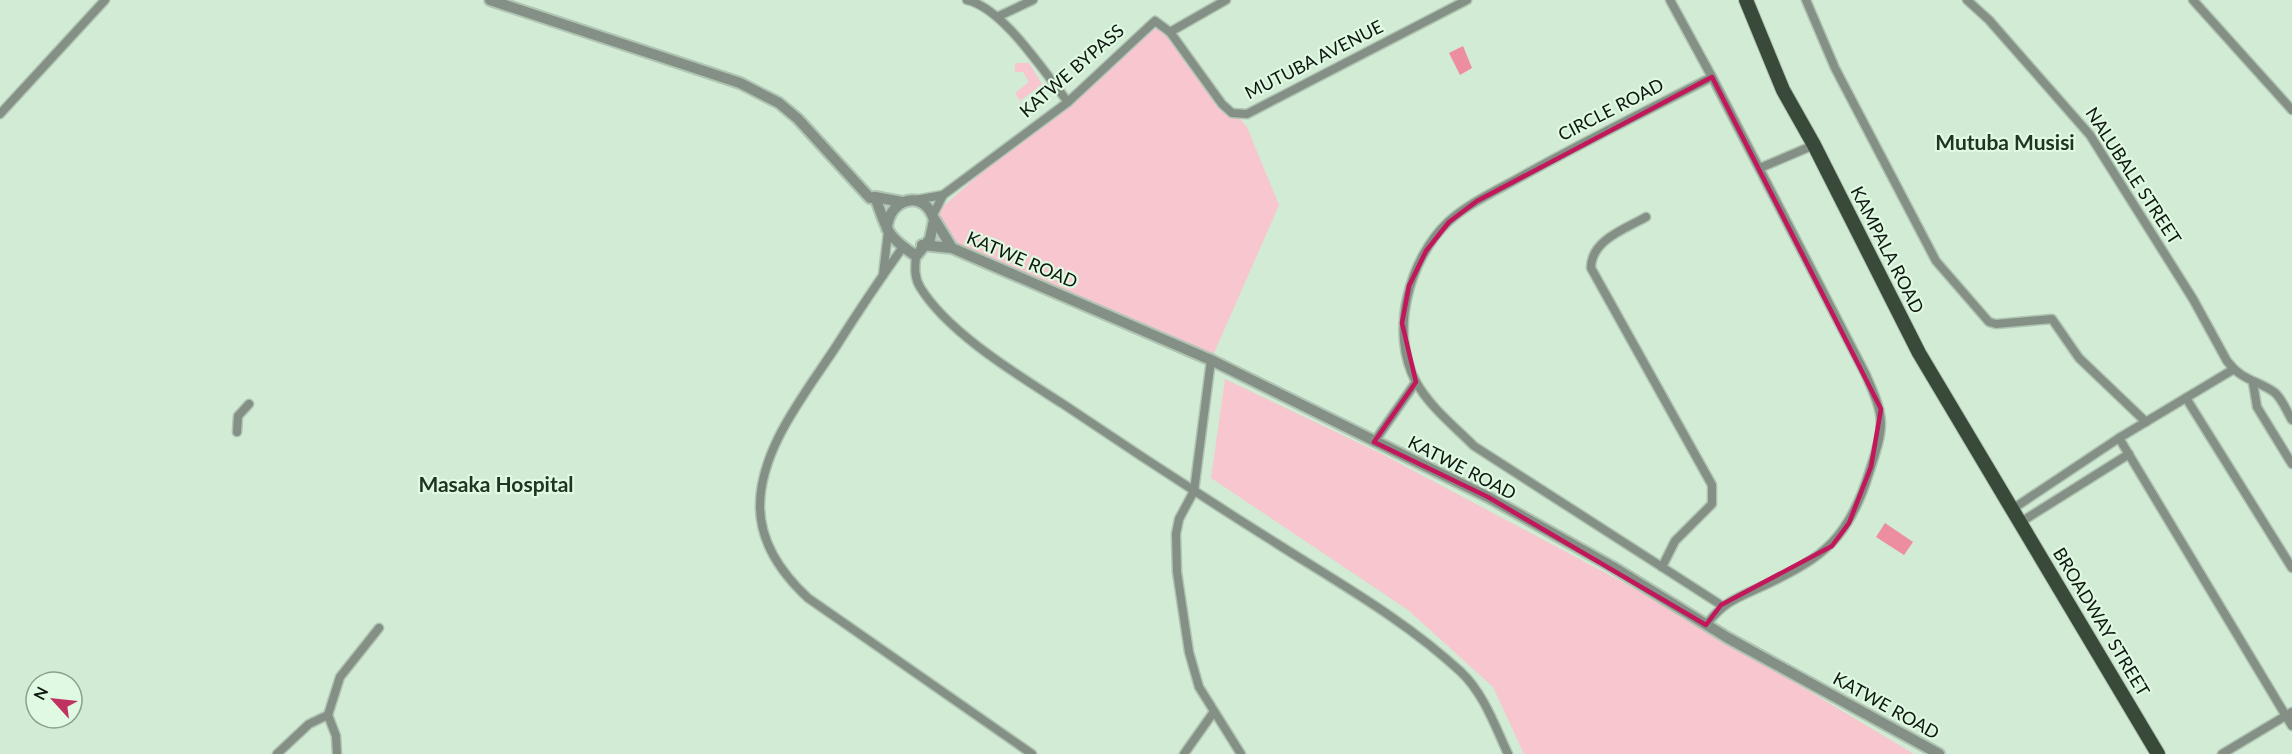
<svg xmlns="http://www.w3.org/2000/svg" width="2292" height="754" font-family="Lato,sans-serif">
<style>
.green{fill:#f8c6ce}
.water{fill:#ec8da0}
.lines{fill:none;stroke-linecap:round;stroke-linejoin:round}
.minor-casing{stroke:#afc5b2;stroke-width:11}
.tertiary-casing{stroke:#afc5b2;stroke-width:14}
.primary-casing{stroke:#afc5b2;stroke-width:16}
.minor{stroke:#848f85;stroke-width:8}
.tertiary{stroke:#848f85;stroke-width:10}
.primary{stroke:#394a3b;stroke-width:14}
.marked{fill:none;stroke:#c2185b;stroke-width:4.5;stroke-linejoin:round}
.labels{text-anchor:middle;stroke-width:4.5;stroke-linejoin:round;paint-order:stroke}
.street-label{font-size:18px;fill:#0e1710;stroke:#dff9e2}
.quarter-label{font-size:21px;font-weight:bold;fill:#203423;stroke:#dff9e2}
</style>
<rect width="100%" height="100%" fill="#d2ebd5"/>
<g class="green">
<path d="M1155 21 1247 127 1279 205 1211 360 967 254 933 215Z"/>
<path d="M1015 63H1029L1042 84 1020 101 1015 93 1029 82 1023 72H1015Z"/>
<path d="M1225 379 1382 454 1662 603 1914 754H1524L1493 687 1408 610 1211 478Z"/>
</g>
<g class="water">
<path d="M1463 46 1472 68 1460 75 1449 53Z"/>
<path d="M1885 523 1913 542 1904 555 1876 537Z"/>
</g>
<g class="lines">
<defs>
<g id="minor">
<path d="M967 0C1003 8 1044 72 1068 102"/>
<path d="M1670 0 1712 77"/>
<path d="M1806 0 1835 68 1936 261 1989 322 1996 324 2052 319 2079 358 2146 422"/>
<path d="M1967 0 1989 20 2090 135 2193 299 2227 361C2242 381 2257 380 2274 392 2282 398 2287 412 2292 420"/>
<path d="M2193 0 2292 110"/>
<path d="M999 16 1033 0"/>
<path d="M1170 32 1222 104 1232 113 1247 114 1467 0"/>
<path d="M0 114 105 0"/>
<path d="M1760 168 1814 145"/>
<path d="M915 200 943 195 1068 102 1155 21 1170 32 1226 0"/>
<path d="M933 215 943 195"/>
<path d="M1646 217C1625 229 1591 240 1591 268L1712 485V504L1675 541 1662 567"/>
<path d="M903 247C880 279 858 312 837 345 806 393 759 449 760 508 761 545 782 574 808 598L1032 754"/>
<path d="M916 256C915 267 914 277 920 287 948 333 1018 375 1063 404 1134 452 1206 499 1279 545 1342 585 1406 621 1461 672 1484 694 1495 726 1508 754"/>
<path d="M883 275 888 232"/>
<path d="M1211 360 1194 491 1179 519 1176 534 1177 572 1189 652 1199 687 1241 754"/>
<path d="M2253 383 2257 407 2292 464"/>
<path d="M2186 398 2292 568"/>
<path d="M237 432 238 416 249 404"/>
<path d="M2119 438 2292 726"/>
<path d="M1374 442 1416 382"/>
<path d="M2011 510 2119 438 2234 369"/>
<path d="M2021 522 2129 454"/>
<path d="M1706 625C1724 601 1739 597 1765 585 1825 557 1849 537 1869 473 1885 424 1886 420 1865 373L1712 77C1650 109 1587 140 1526 174 1500 189 1470 202 1448 222 1409 259 1389 333 1416 382 1429 406 1455 427 1474 446L1721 605"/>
<path d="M328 715 336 736 337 754"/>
<path d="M277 754 309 724 328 715 340 677 379 628"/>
<path d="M1184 754 1213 713"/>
<path d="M2222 754 2292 712"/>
</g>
<g id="tertiary">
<path d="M490 0 740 83 779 103 798 119 870 198 875 197 902 202"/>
<path d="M875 197C888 231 885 235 916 256L930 239 934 220C925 188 888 198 887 229"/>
<path d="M935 220 952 248"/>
<path d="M922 245 952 248 1211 360 1488 497 1613 567 1728 638 1939 754"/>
</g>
<path id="primary" d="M1746 0 1783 90 1814 145 1919 353 2158 754"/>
</defs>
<use href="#minor" class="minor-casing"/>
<use href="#tertiary" class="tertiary-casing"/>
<use href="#primary" class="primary-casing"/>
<use href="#minor" class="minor"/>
<use href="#tertiary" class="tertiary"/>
<use href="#primary" class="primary"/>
</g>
<path class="marked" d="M1712 77 1881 409 1871 467 1849 523 1832 546 1721 605 1706 625 1488 497 1374 442 1416 382 1402 323 1409 286 1426 251 1449 222 1477 201Z"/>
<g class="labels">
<g class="street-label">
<text transform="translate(1314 60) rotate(-27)" y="6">MUTUBA AVENUE</text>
<text transform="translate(1072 71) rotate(-41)" y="6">KATWE BYPASS</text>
<text transform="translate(1611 110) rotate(-27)" y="6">CIRCLE ROAD</text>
<text transform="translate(2133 176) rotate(57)" y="6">NALUBALE STREET</text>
<text transform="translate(1887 250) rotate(63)" y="6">KAMPALA ROAD</text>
<text transform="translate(1022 260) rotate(23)" y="6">KATWE ROAD</text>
<text transform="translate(1462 468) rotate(27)" y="6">KATWE ROAD</text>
<text transform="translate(2101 622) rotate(59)" y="6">BROADWAY STREET</text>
<text transform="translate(1886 706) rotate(29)" y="6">KATWE ROAD</text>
</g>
<g class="quarter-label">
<text x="2005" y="150">Mutuba Musisi</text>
<text x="496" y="492">Masaka Hospital</text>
</g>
</g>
<g transform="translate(54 700) rotate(297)"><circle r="28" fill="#dff9e2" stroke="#8b9f8e" stroke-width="1.5"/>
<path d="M0-4.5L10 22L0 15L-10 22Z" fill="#c0325f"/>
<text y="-9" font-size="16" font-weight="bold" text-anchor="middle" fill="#0e1710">N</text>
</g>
</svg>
